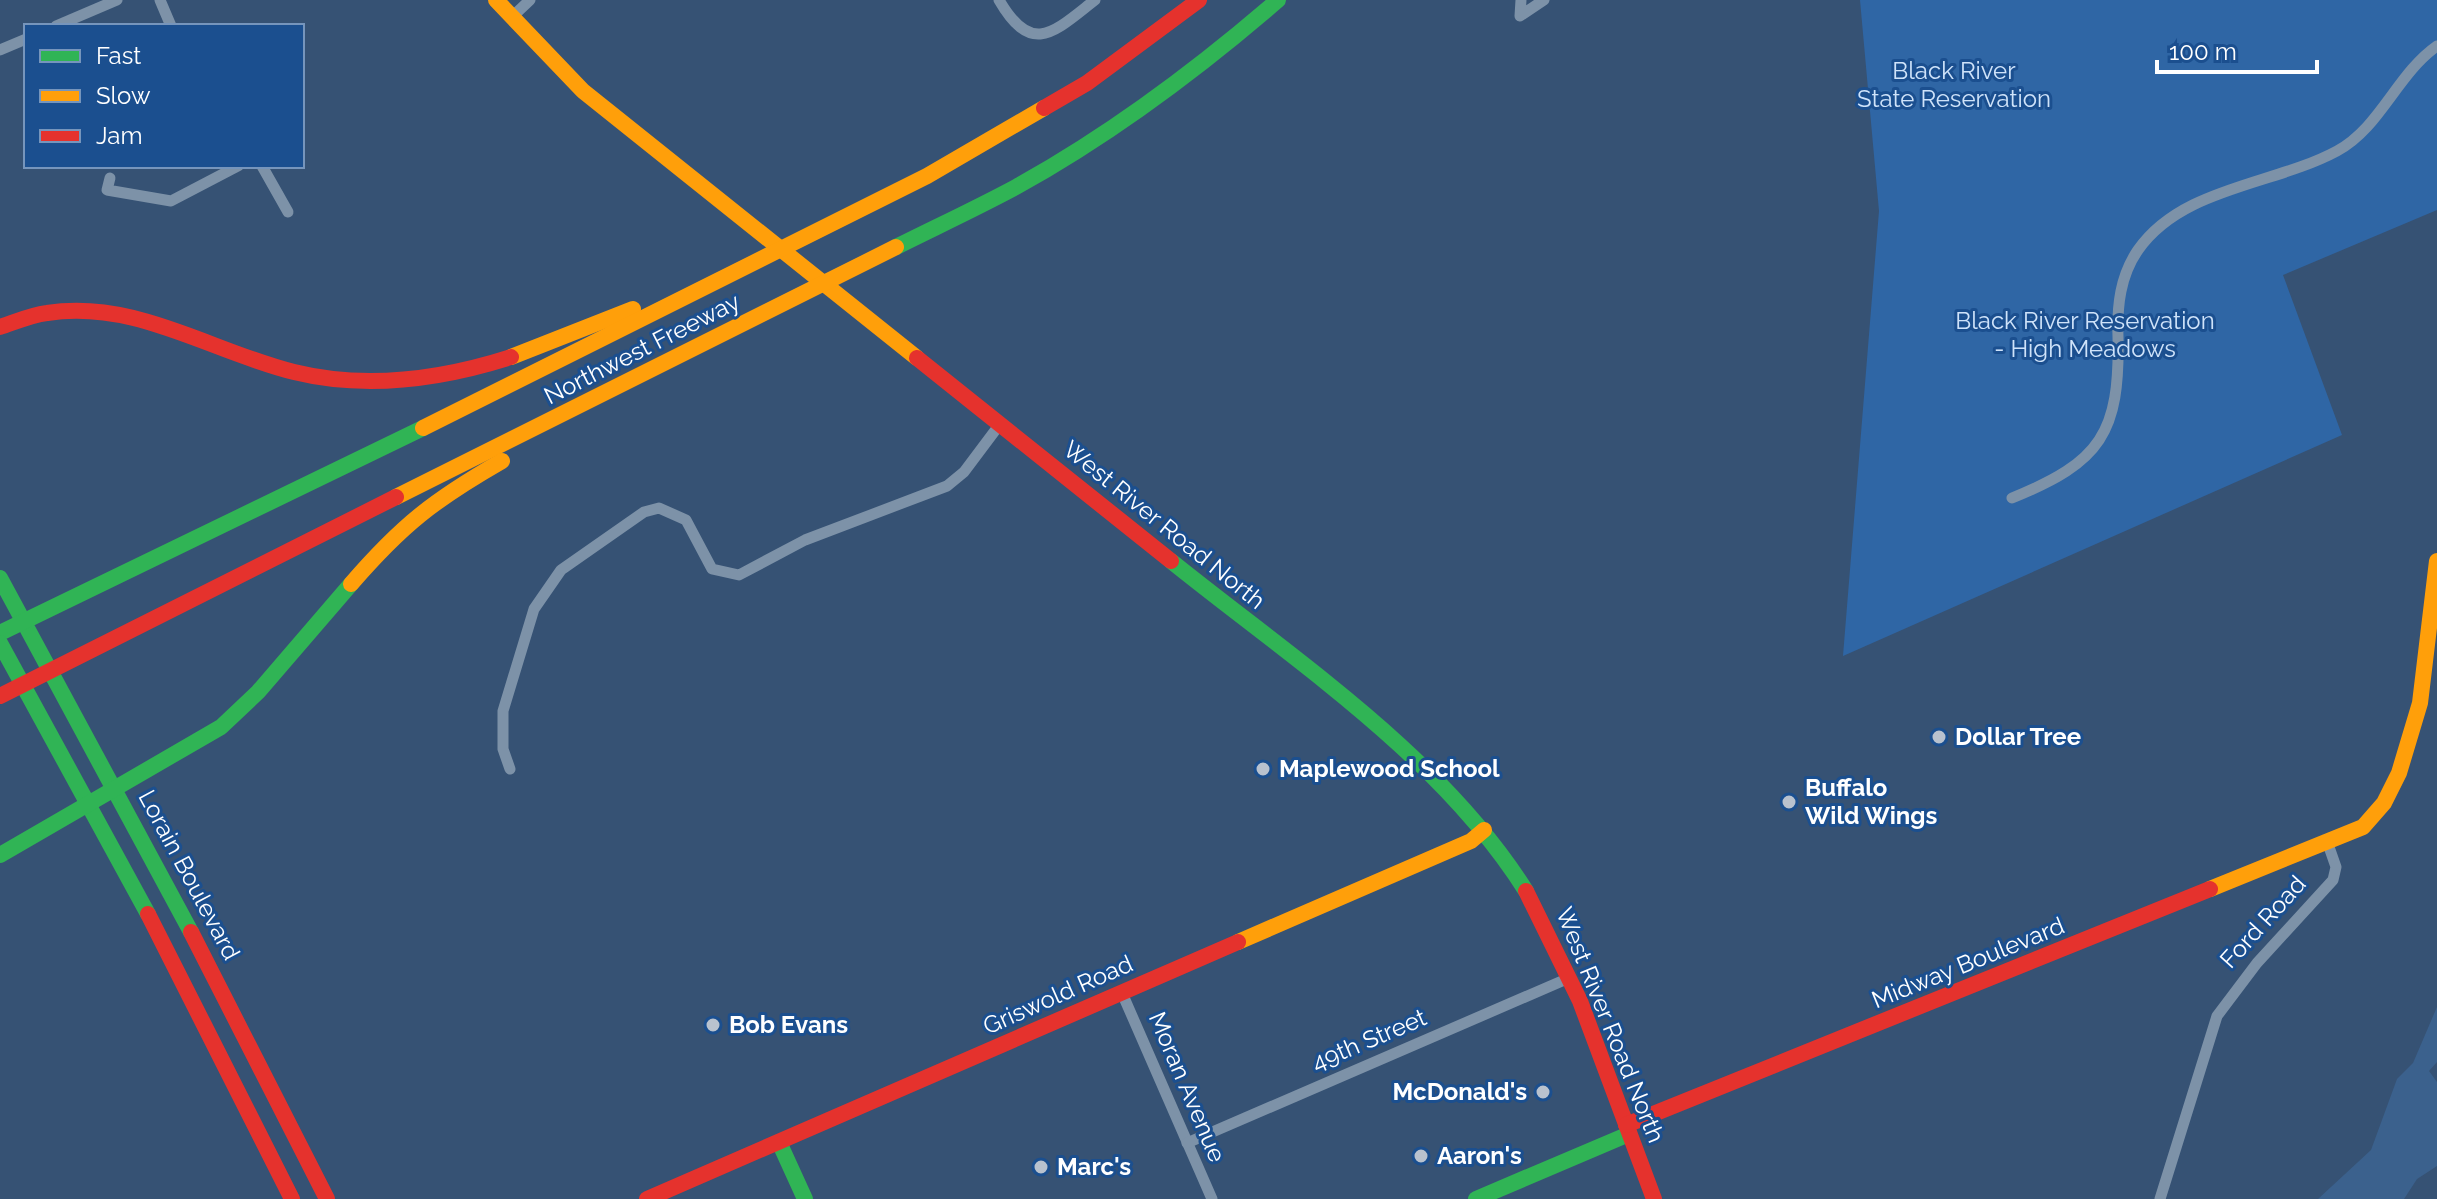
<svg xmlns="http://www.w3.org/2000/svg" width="2437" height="1199" font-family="Raleway,sans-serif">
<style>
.green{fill:#2f66a5}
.water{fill:#3b618d}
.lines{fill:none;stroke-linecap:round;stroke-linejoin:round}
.street{stroke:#7d92a8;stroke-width:11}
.fast{stroke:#30b455;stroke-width:16}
.slow{stroke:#ff9f0a;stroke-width:16}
.jam{stroke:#e5322d;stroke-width:16}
.poi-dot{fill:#b9c2ce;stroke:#1b4f8f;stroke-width:3}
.labels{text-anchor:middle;stroke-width:6;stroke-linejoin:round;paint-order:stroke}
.park-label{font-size:24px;fill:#cfe3fa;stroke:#1b4f8f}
.street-label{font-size:24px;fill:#fff;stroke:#1b4f8f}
.poi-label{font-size:24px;font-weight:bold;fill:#fff;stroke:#1b4f8f;text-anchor:start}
</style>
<rect width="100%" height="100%" fill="#365274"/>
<path class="green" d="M1860 0H2437V210L2283 275 2342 435 1843 656 1879 211Z"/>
<path class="water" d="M2437 1007V1062L2429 1071 2437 1082V1166L2417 1179 2404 1199H2318L2371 1150 2397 1079 2413 1063Z"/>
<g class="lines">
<g class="street">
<path d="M160 0 171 26"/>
<path d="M999 0C1032 57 1054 32 1095 0"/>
<path d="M1521 0 1520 16 1544 0"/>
<path d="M512 17 530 0"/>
<path d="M56 26 117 0"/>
<path d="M0 50 26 39"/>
<path d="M262 166 288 212"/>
<path d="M110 178 107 190 171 201 238 166"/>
<path d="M2012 498C2101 462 2120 433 2118 337 2117 306 2120 276 2138 250 2182 187 2274 185 2337 151 2380 128 2397 74 2437 46"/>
<path d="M510 769 503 749V711L534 609 561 570 644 512 659 508 686 520 712 569 739 575 805 540 947 486 964 472 1000 424"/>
<path d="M1122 993 1212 1199"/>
<path d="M1187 1143 1569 978"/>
<path d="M2160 1199 2217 1016 2257 963 2333 880 2336 867 2328 844"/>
</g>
<g class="fast">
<path d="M896 247C936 227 977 208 1016 187 1110 135 1197 70 1278 0"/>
<path d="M1171 561C1294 660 1441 756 1526 891"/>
<path d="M0 578 191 932"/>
<path d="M0 633 423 428"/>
<path d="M0 643 148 914"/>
<path d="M0 855 221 727 258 692 351 584"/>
<path d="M779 1142 805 1199"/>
<path d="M1476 1199 1629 1134"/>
</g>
<g class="slow">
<path d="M496 0 583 91 917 358"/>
<path d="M511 357 633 309"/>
<path d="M423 428 927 176 1044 108"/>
<path d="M396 497 896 247"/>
<path d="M351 584C402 525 434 500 502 461"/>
<path d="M2210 889 2363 827 2384 803 2399 773 2420 703 2437 561"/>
<path d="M1238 942 1471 841 1484 830"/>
</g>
<g class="jam">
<path d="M1044 108 1087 83 1199 0"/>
<path d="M0 327C15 322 31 315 47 313 135 299 212 352 294 372 367 390 442 379 511 357"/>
<path d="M917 358 1171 561"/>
<path d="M0 696 396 497"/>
<path d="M1526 891 1580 1001 1654 1199"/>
<path d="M148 914 292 1199"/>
<path d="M191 932 327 1199"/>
<path d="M1626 1125 2210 889"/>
<path d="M647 1199 1238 942"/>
</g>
</g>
<g class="poi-dot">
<circle cx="1939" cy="737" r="8"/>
<circle cx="1263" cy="769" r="8"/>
<circle cx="1789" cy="802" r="8"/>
<circle cx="713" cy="1025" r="8"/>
<circle cx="1543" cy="1092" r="8"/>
<circle cx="1421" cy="1156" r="8"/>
<circle cx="1041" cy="1167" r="8"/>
</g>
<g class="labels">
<g class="park-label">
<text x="1954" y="79">Black River<tspan x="1954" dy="28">State Reservation</tspan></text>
<text x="2085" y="329">Black River Reservation<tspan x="2085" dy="28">- High Meadows</tspan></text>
</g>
<g class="street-label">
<text transform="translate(642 349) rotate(-27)" y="8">Northwest Freeway</text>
<text transform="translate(1164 525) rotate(39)" y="8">West River Road North</text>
<text transform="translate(189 875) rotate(62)" y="8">Lorain Boulevard</text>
<text transform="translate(2263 922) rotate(-48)" y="8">Ford Road</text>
<text transform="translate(1968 963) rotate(-22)" y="8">Midway Boulevard</text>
<text transform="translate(1058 995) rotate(-24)" y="8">Griswold Road</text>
<text transform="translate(1610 1025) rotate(68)" y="8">West River Road North</text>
<text transform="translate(1369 1040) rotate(-23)" y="8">49th Street</text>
<text transform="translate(1187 1087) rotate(67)" y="8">Moran Avenue</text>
</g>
<g class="poi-label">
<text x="1955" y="745">Dollar Tree</text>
<text x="1279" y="777">Maplewood School</text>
<text x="1805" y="796">Buffalo<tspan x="1805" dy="28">Wild Wings</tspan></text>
<text x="729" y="1033">Bob Evans</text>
<text x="1527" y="1100" text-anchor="end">McDonald's</text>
<text x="1437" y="1164">Aaron's</text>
<text x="1057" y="1175">Marc's</text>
</g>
</g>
<rect x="24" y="24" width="280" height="144" fill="#1b4f8f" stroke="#7695bc" stroke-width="2"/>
<rect x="40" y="50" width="40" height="12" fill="#30b455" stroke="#7695bc" stroke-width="2"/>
<text x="96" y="64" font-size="24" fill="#ffffff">Fast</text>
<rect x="40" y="90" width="40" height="12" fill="#ff9f0a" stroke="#7695bc" stroke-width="2"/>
<text x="96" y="104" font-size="24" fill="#ffffff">Slow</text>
<rect x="40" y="130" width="40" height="12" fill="#e5322d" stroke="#7695bc" stroke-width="2"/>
<text x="96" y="144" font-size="24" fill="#ffffff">Jam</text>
<path d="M2157 60v12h160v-12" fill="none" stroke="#ffffff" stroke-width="4"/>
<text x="2169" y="60" font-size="24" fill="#ffffff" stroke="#1b4f8f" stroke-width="6" paint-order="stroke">100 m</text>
</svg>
